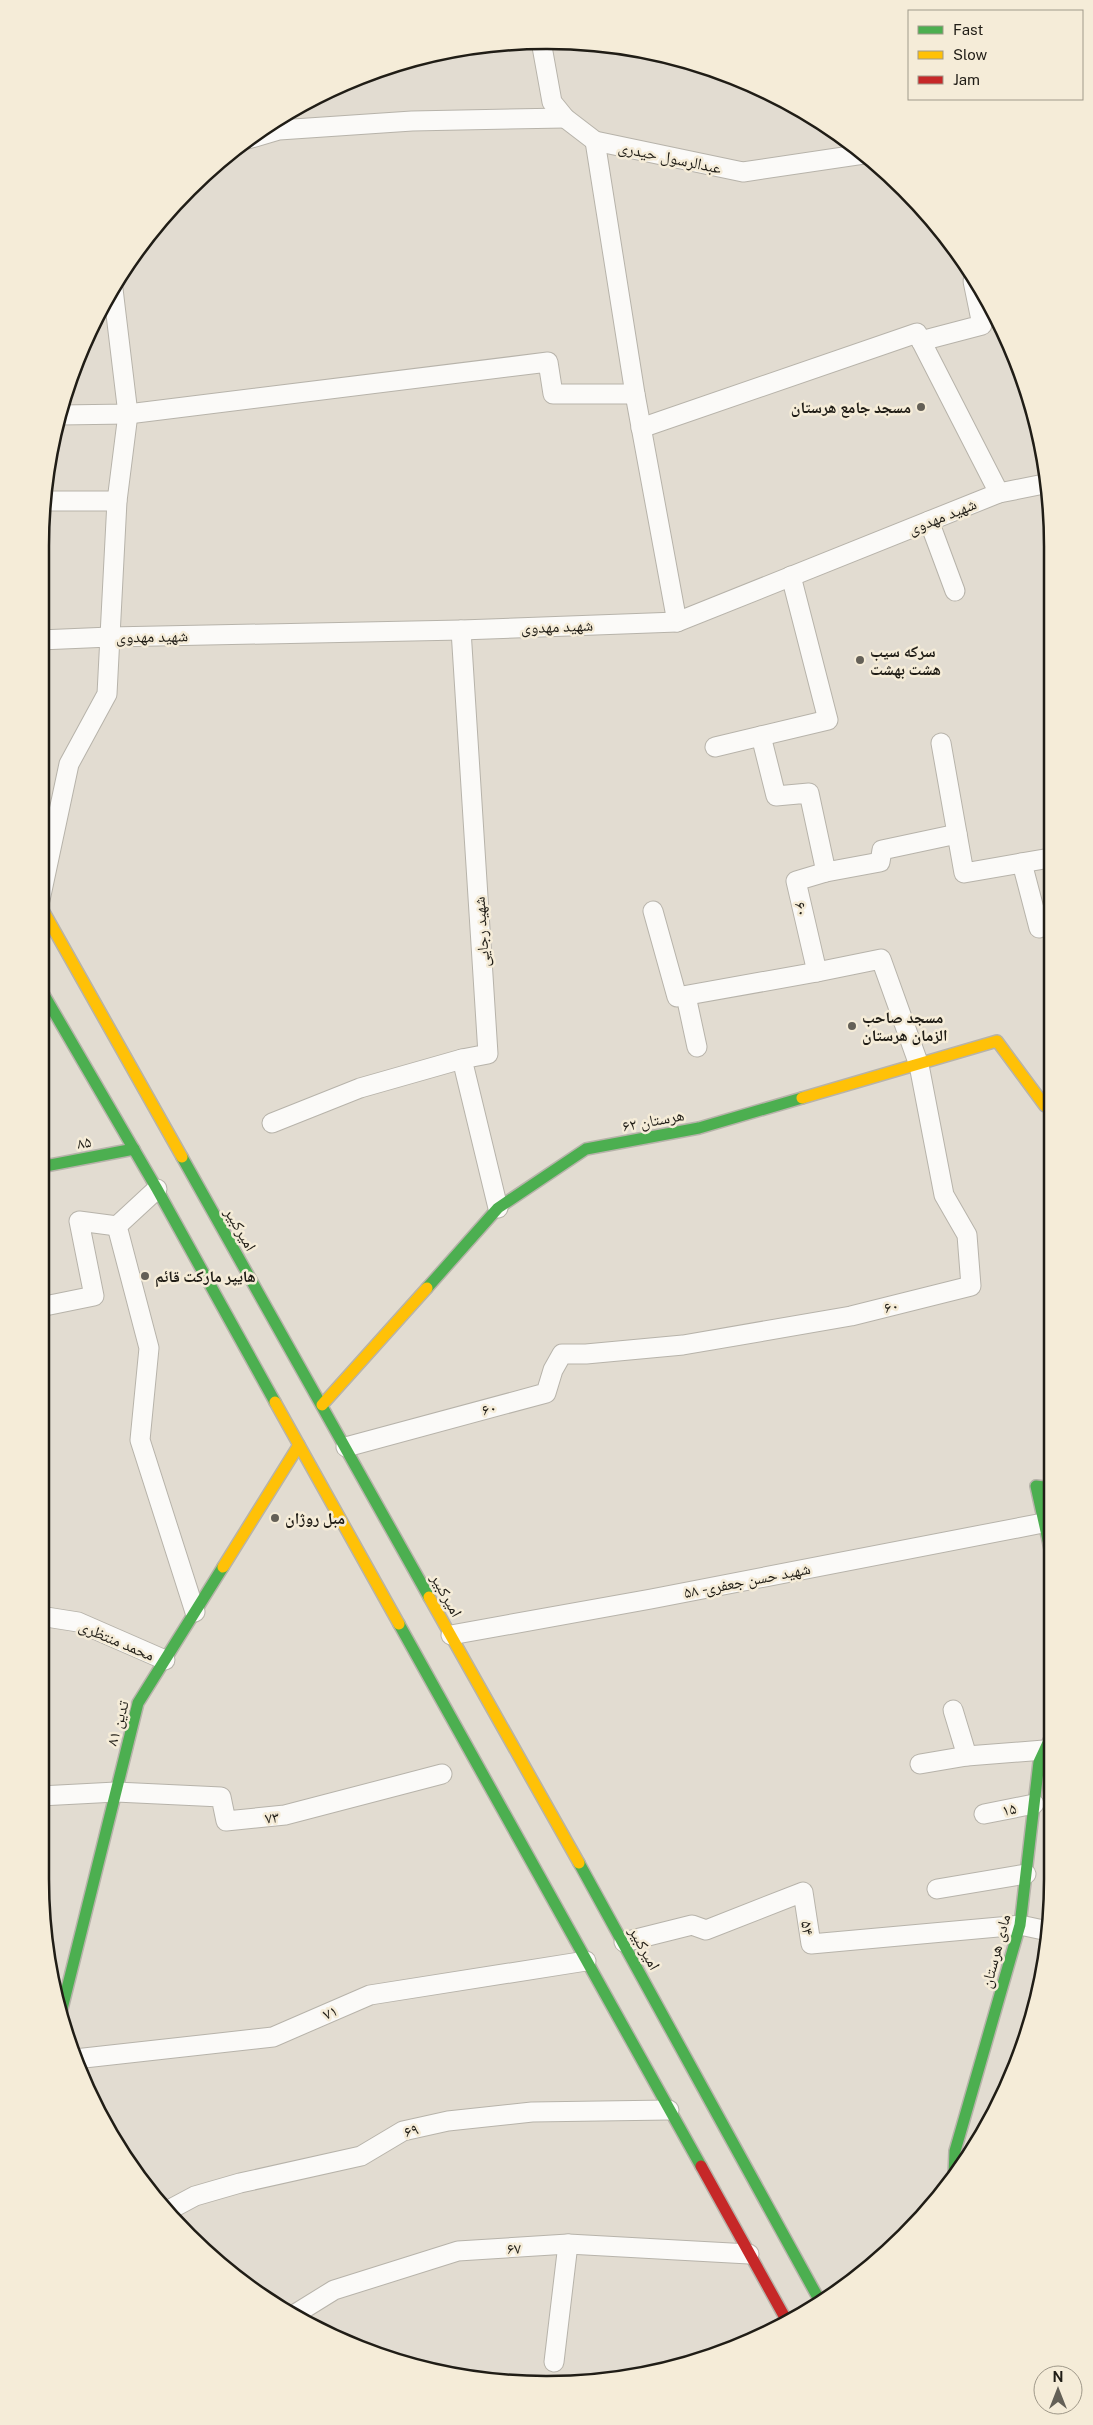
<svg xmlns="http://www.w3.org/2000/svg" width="1093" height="2425" font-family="'Public Sans','Noto Naskh Arabic',sans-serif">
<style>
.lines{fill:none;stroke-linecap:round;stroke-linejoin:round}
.street-casing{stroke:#b7b3aa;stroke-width:21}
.fast-casing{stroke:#b7b3aa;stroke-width:14}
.slow-casing{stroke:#b7b3aa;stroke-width:14}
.jam-casing{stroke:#b7b3aa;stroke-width:14}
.street{stroke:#fbfaf8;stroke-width:19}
.fast{stroke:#4caf50;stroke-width:11}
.slow{stroke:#ffc107;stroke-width:11}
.jam{stroke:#c62828;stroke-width:11}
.poi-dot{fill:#646057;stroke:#f5ecd8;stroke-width:2}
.labels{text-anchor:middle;stroke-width:5;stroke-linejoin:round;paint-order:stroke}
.street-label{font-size:16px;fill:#201d16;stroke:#f5ecd8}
.poi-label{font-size:16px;font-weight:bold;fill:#201d16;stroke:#f5ecd8;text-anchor:start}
.rim{fill:none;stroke:#201d16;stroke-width:2.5}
</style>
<rect width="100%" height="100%" fill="#e2dcd1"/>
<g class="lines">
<defs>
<g id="street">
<path d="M541 41 552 102 565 118 595 141 743 172 864 154"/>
<path d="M248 139 279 130 412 121 565 118"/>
<path d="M595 141 635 394 677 622"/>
<path d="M921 341 982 325 973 281"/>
<path d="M60 415 128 414 548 362 553 394H635"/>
<path d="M641 428 917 333 999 493"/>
<path d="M44 501H117"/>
<path d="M929 521 955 591"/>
<path d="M461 630 488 1054 462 1059 498 1208"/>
<path d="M40 640 110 637 461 630 677 622 999 493 1049 483"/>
<path d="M761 736 776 796 809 793 826 872 880 862 882 850 957 834"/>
<path d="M941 743 964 873 1050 858"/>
<path d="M715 747 828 720 791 576"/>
<path d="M1022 863 1039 928"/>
<path d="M40 900 69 764 107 694 117 501 128 414 113 289"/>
<path d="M653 911 677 997 817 972"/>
<path d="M686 996 697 1047"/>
<path d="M272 1123 360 1088 462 1059"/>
<path d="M157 1189 117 1226 149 1348 140 1440 195 1612"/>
<path d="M40 1307 94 1296 79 1221 117 1226"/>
<path d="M346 1447 546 1393 553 1370 562 1354H586L683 1345 851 1316 971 1286 967 1235 944 1195 919 1065 881 959 817 972 796 881 826 872"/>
<path d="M40 1616 78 1622 165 1660"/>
<path d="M451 1635 651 1599 1043 1523"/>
<path d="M953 1710 967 1756"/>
<path d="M920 1764 967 1756 1044 1750"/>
<path d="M40 1796 116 1792 221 1797 226 1821 285 1815 442 1774"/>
<path d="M984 1814 1034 1804"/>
<path d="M937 1889 1026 1874"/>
<path d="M624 1942 692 1925 706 1930 803 1892 811 1944 1020 1925 1048 1931"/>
<path d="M75 2059 273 2037 370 1995 586 1961"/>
<path d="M165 2212 195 2196 240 2183 361 2156 403 2131 448 2121 532 2112 669 2110"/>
<path d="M292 2316 334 2290 458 2251 568 2244 749 2254"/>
<path d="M554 2362 568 2244"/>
</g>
<g id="fast">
<path d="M40 988 157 1189 275 1402"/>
<path d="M182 1157 429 1597"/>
<path d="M40 1167 134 1149"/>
<path d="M427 1288 498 1208 586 1149 699 1128 802 1098"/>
<path d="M1052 1488 1036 1486 1052 1558"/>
<path d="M399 1624 701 2166"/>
<path d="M579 1863 821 2303"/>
<path d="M60 2017 138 1703 223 1567"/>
<path d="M954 2175 955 2151 1020 1925 1039 1762 1053 1732"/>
</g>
<g id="slow">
<path d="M40 905 182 1157"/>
<path d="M802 1098 997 1041 1045 1106H1051"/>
<path d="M275 1402 399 1624"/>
<path d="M322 1405 427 1288"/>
<path d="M223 1567 299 1445"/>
<path d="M429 1597 579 1863"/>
</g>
<path id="jam" d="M701 2166 788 2323"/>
</defs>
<use href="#street" class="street-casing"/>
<use href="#fast" class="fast-casing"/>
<use href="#slow" class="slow-casing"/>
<use href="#jam" class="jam-casing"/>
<use href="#street" class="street"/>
<use href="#fast" class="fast"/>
<use href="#slow" class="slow"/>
<use href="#jam" class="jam"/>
</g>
<g class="poi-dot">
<circle cx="921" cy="407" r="5"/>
<circle cx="860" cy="660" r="5"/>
<circle cx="852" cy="1026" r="5"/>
<circle cx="145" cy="1276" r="5"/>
<circle cx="275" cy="1518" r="5"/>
</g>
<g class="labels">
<g class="street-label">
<text transform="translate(670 157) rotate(12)" y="6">عبدالرسول حیدری</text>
<text transform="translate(942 516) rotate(-22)" y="6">شهید مهدوی</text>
<text transform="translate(557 626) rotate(-2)" y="6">شهید مهدوی</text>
<text transform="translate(152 636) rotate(-1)" y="6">شهید مهدوی</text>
<text transform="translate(802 909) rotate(77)" y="6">۶۰</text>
<text transform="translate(481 932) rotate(-94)" y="6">شهید رجایی</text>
<text transform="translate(653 1120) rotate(-11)" y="6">هرستان ۶۲</text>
<text transform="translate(84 1142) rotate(-10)" y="6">۸۵</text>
<text transform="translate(241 1229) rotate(60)" y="6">امیرکبیر</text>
<text transform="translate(891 1306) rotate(-14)" y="6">۶۰</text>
<text transform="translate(489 1408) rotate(-15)" y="6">۶۰</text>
<text transform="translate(747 1580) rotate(-11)" y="6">شهید حسن جعفری- ۵۸</text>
<text transform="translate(447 1595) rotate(61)" y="6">امیرکبیر</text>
<text transform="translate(117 1640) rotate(23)" y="6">محمد منتظری</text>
<text transform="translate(117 1723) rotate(-74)" y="6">تدین ۸۱</text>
<text transform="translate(1009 1809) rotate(-12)" y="6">۱۵</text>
<text transform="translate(272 1817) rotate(-6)" y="6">۷۳</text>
<text transform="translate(808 1928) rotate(82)" y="6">۵۴</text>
<text transform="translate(645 1948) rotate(61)" y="6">امیرکبیر</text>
<text transform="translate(995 1951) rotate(-75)" y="6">مادی هرستان</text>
<text transform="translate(330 2012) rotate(-23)" y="6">۷۱</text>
<text transform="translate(411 2130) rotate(-17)" y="6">۶۹</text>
<text transform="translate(514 2248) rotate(-3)" y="6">۶۷</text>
</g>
<g class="poi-label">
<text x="911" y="413" text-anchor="end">مسجد جامع هرستان</text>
<text x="870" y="657">سرکه سیب<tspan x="870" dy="18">هشت بهشت</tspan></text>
<text x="862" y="1023">مسجد صاحب<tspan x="862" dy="18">الزمان هرستان</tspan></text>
<text x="155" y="1282">هایپر مارکت قائم</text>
<text x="285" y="1524">مبل روژان</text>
</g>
</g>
<path d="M0 0H1093V2425H0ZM546 49H547A497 497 0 0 1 1044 546V1879A497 497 0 0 1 547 2376H546A497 497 0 0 1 49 1879V546A497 497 0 0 1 546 49Z" fill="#f5ecd8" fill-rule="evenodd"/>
<path class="rim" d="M546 49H547A497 497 0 0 1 1044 546V1879A497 497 0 0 1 547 2376H546A497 497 0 0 1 49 1879V546A497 497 0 0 1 546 49Z"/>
<rect x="908" y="10" width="175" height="90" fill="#f5ecd8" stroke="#a0998a"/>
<rect x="918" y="26" width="25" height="8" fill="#4caf50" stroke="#a0998a"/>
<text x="953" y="35" font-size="15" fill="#201d16">Fast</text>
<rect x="918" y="51" width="25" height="8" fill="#ffc107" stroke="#a0998a"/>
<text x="953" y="60" font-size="15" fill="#201d16">Slow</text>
<rect x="918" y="76" width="25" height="8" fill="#c62828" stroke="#a0998a"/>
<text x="953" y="85" font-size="15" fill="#201d16">Jam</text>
<g transform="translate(1058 2390)"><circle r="24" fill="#f5ecd8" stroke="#a0998a"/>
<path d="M0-4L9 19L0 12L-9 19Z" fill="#646057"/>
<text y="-8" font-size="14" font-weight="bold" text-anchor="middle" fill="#201d16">N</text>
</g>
</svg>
